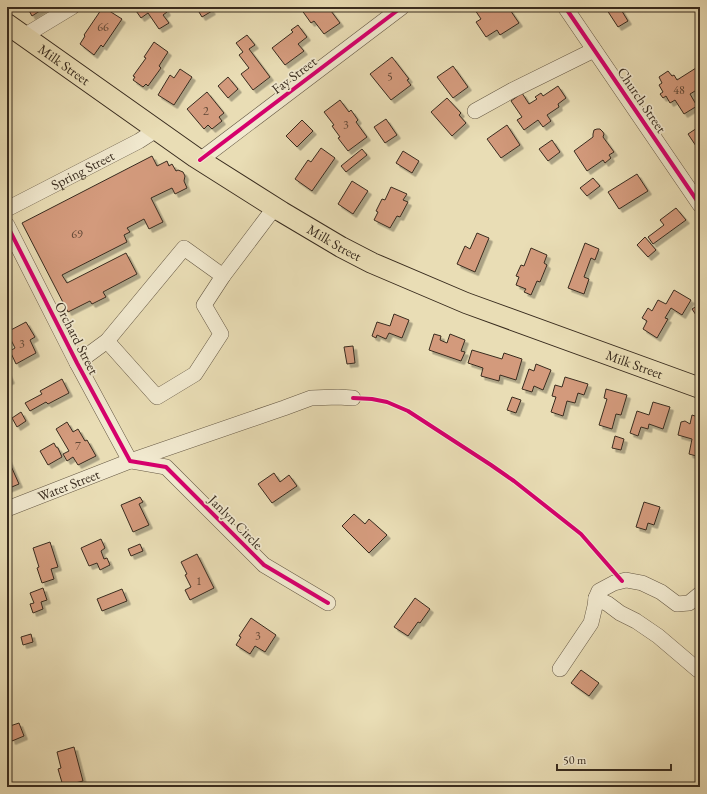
<svg xmlns="http://www.w3.org/2000/svg" width="707" height="794" font-family="'EB Garamond',serif">
<style>
.building{fill:#d39a7c;stroke:#392c1f;filter:url(#shadow)}
.lines{fill:none;stroke-linecap:round;stroke-linejoin:round}
.minor-casing{stroke:#655844;stroke-width:16}
.major-casing{stroke:#392c1f;stroke-width:22}
.minor{stroke:#f1e9cf;stroke-width:15}
.major{stroke:#e9ddb5;stroke-width:20}
.cycleway-casing{stroke:#f1e9cf;stroke-width:6}
.cycleway{stroke:#d6006c;stroke-width:4}
.labels{text-anchor:middle;stroke-width:3.5;stroke-linejoin:round;paint-order:stroke}
.number-label{font-size:12px;fill:#604836}
.street-label{font-size:14px;fill:#392c1f;stroke:#f1e9cf}
</style>
<defs>
<filter id="shadow"><feDropShadow dx="3.5" dy="3.5" stdDeviation="0" flood-color="#0004"/></filter>
</defs>
<rect width="100%" height="100%" fill="#e9ddb5"/>
<filter id="stains"><feTurbulence type="fractalNoise" baseFrequency=".005" numOctaves="4"/><feColorMatrix values="0 0 0 0 .2 0 0 0 0 .09 0 0 0 0 .02 0 0 0 .5 -.17"/></filter>
<radialGradient id="worn" r=".72"><stop offset=".6" stop-color="#630" stop-opacity="0"/><stop offset="1" stop-color="#630" stop-opacity=".3"/></radialGradient>
<g class="building">
<path d="M27 7H46L32 16Z"/>
<path d="M103 7 122 19 103 47 101 45 94 55 80 44 85 36 84 35Z"/>
<path d="M136 7H164L167 12 163 15 169 23 159 29 148 13 141 18 134 8Z"/>
<path d="M196 7H209L212 11 202 17Z"/>
<path d="M303 7H328L340 23 324 34 314 21 311 23 301 9Z"/>
<path d="M473 7H508L519 23 500 35 497 30 486 37 476 22 481 19Z"/>
<path d="M605 7H622L620 8 628 21 618 27Z"/>
<path d="M298 25 307 37 298 44 304 51 285 65 272 48 293 32 291 30Z"/>
<path d="M247 35 255 45 249 49 270 77 253 90 241 74 249 68 239 55 243 52 236 43Z"/>
<path d="M154 42 168 52 159 66 161 68 148 86 146 84 143 87 133 80 135 77 133 76 146 58 144 57Z"/>
<path d="M392 57 409 79 407 80 411 85 391 100 370 74Z"/>
<path d="M453 66 468 87 453 98 437 77Z"/>
<path d="M696 68 700 74V88L690 94 697 106 684 114 675 100 670 103 666 96 663 98 660 94 663 92 659 85 662 83 659 77 668 71 672 76 674 75 677 80Z"/>
<path d="M180 69 192 77 174 105 158 95 170 75 174 78Z"/>
<path d="M228 77 238 89 228 98 218 86Z"/>
<path d="M558 86 566 98 558 104 559 107 547 115 551 121 543 127 538 120 524 130 517 120 522 117 511 101 522 93 529 104 537 99 535 97 541 93 543 96Z"/>
<path d="M207 92 224 113 219 117 222 121 212 129 208 125 204 129 187 109Z"/>
<path d="M447 98 461 113 459 115 466 123 452 136 431 112Z"/>
<path d="M340 100 349 112 351 110 358 120 356 122 367 137 348 151 338 138 340 137 332 126 334 125 324 112Z"/>
<path d="M386 119 397 135 385 143 374 127Z"/>
<path d="M302 120 313 131 297 147 286 136Z"/>
<path d="M507 125 520 145 501 158 487 139Z"/>
<path d="M700 126V152L688 134Z"/>
<path d="M597 129H600L603 132 604 134 603 137 614 152 609 155 611 158 605 163 603 160 587 171 574 151 593 137V134L594 130Z"/>
<path d="M552 140 560 152 548 161 539 149Z"/>
<path d="M321 148 335 158 312 191 295 179 308 160 311 162Z"/>
<path d="M362 149 367 155 346 172 341 166Z"/>
<path d="M403 151 419 161 412 173 396 163Z"/>
<path d="M152 156 157 166 167 161 169 166 172 164 176 171 178 170 183 172 185 176 184 181 187 188 175 194 172 188 151 198 163 222 149 229 144 219 127 228 130 232 124 235 127 242 62 275 67 283 126 253 137 274 103 292 106 297 92 304 90 301 68 312 22 223Z"/>
<path d="M637 174 648 191 619 209 608 192Z"/>
<path d="M593 178 600 186 587 196 580 188Z"/>
<path d="M352 181 368 191 353 214 338 204Z"/>
<path d="M391 187 407 194 403 200 408 202 400 217 397 216 390 228 374 220 378 212 376 211 382 199 385 200Z"/>
<path d="M676 208 686 220 653 244 648 237 664 225 660 220Z"/>
<path d="M477 233 489 238 475 272 457 264 465 246 470 249Z"/>
<path d="M645 237 656 250 648 257 637 245Z"/>
<path d="M585 243 599 249 595 260 591 258 584 277 589 279 584 294 568 288Z"/>
<path d="M531 248 547 255 544 263 547 265 540 282 537 281 531 295 524 292 526 289 516 285 519 277 516 276 521 265 524 266Z"/>
<path d="M674 290 691 300 682 315 671 308 665 318 668 319 657 338 643 329 647 321 642 318 648 308 652 311 658 300 666 304Z"/>
<path d="M700 304V321L692 309Z"/>
<path d="M394 314 409 320 402 338 389 333 386 339 377 335 376 338 372 336 377 322 390 326Z"/>
<path d="M26 322 35 337 30 340 36 353 16 364 10 351 15 348 7 332Z"/>
<path d="M434 334 441 336 440 340 447 343 450 334 465 340 461 351 465 352 461 361 429 350Z"/>
<path d="M353 346 355 363 347 364 344 347Z"/>
<path d="M472 350 502 359 504 353 522 359 516 380 500 375 499 381 481 376 483 368 468 363Z"/>
<path d="M536 364 551 370 543 390 534 386 532 392 522 389 529 369 534 371Z"/>
<path d="M7 371 11 380 7 382Z"/>
<path d="M565 377 588 384 584 395 578 393 575 403 567 401 563 416 551 412 556 397 552 396 555 385 562 387Z"/>
<path d="M62 379 69 393 48 404 46 402 30 411 25 403 42 394 40 391Z"/>
<path d="M606 389 627 395 621 415 616 414 612 429 599 425 607 399 604 398Z"/>
<path d="M512 397 521 400 516 413 507 410Z"/>
<path d="M653 402 670 407 663 429 649 424 648 429 641 427 638 436 630 433 637 411 649 415Z"/>
<path d="M21 412 26 421 17 427 12 418Z"/>
<path d="M698 414 700 415V457L689 454 692 439 678 435 681 422 685 421 690 424 692 415 695 416Z"/>
<path d="M67 422 73 432 78 429 85 441 87 440 96 456 78 465 73 457 67 461 63 454 69 451 56 429Z"/>
<path d="M615 436 624 439 621 450 612 448Z"/>
<path d="M54 443 56 447 58 448 62 457 48 465 40 451Z"/>
<path d="M7 457 19 484 7 489Z"/>
<path d="M274 473 280 482 289 475 297 486 272 503 258 484Z"/>
<path d="M140 497 143 502 139 504 149 525 133 532 121 505Z"/>
<path d="M644 502 660 507 654 525 648 523 646 530 636 527Z"/>
<path d="M354 514 365 524 369 519 387 535 369 553 342 526Z"/>
<path d="M101 539 105 548 101 551 104 559 107 558 110 565 100 570 97 563 89 566 81 548Z"/>
<path d="M50 542 58 567 51 569 54 579 42 583 37 568 39 567 33 548Z"/>
<path d="M140 544 143 551 131 556 128 549Z"/>
<path d="M197 554 214 588 190 600 185 590 191 587 185 575 187 574 181 562Z"/>
<path d="M43 588 47 600 41 602 43 609 33 613 30 604 34 603 30 593Z"/>
<path d="M122 589 127 601 102 611 97 599Z"/>
<path d="M415 598 430 609 420 623 418 622 408 636 394 627Z"/>
<path d="M251 618 276 635 265 652 255 646 250 654 236 645 241 637 239 636Z"/>
<path d="M31 634 33 642 23 645 21 637Z"/>
<path d="M581 670 599 683 589 696 571 683Z"/>
<path d="M19 723 24 736 12 741 7 727Z"/>
<path d="M74 747 83 781 63 786 58 769 61 768 57 752Z"/>
</g>
<g class="lines">
<defs>
<g id="minor">
<path d="M565 7 700 205"/>
<path d="M24 36 72 7"/>
<path d="M475 111 511 91 594 50"/>
<path d="M200 160 402 7"/>
<path id="s1" d="M7 209 139 141 156 130"/>
<path d="M7 225 77 363 130 461"/>
<path d="M107 341 157 397 195 374 221 334 204 305 223 276"/>
<path d="M77 363 107 341 184 248 223 276 275 207"/>
<path d="M132 461 166 467 264 565 328 603"/>
<path id="s2" d="M7 509 130 461 284 408 311 398 338 397 353 398"/>
<path d="M596 598 608 604 620 613 636 621 658 636 698 670"/>
<path d="M560 669 591 623 595 606 596 598 599 591 614 583 626 580 642 583 661 592 677 604 689 603 700 594"/>
</g>
<g id="major">
<path id="s3" d="M7 24 195 157 282 212 341 247 372 263 466 303 700 388"/>
</g>
</defs>
<use href="#minor" class="minor-casing"/>
<use href="#major" class="major-casing"/>
<use href="#minor" class="minor"/>
<use href="#major" class="major"/>
<defs>
<g id="cycleway">
<path d="M565 7 700 205"/>
<path d="M200 160 402 7"/>
<path d="M7 225 77 363 130 461 166 467 264 565 328 603"/>
<path d="M353 398 372 399 387 402 408 411 491 465 514 481 581 534 622 581"/>
</g>
</defs>
<use href="#cycleway" class="cycleway-casing"/>
<use href="#cycleway" class="cycleway"/>
</g>
<g class="labels">
<g class="number-label">
<text x="103" y="31">66</text>
<text x="390" y="80">5</text>
<text x="679" y="94">48</text>
<text x="206" y="115">2</text>
<text x="346" y="129">3</text>
<text x="77" y="238">69</text>
<text x="22" y="348">3</text>
<text x="78" y="450">7</text>
<text x="199" y="585">1</text>
<text x="258" y="640">3</text>
</g>
<g class="street-label">
<text dy="5" stroke="none"><textPath href="#s3" startOffset="70">Milk Street</textPath></text>
<text transform="translate(294 75) rotate(-37)" y="5">Fay Street</text>
<text transform="translate(642 100) rotate(56)" y="5">Church Street</text>
<text dy="5" stroke="none"><textPath href="#s1" startOffset="85">Spring Street</textPath></text>
<text dy="5" stroke="none"><textPath href="#s3" startOffset="394">Milk Street</textPath></text>
<text transform="translate(77 338) rotate(63)" y="5">Orchard Street</text>
<text dy="5" stroke="none"><textPath href="#s3" startOffset="718">Milk Street</textPath></text>
<text dy="5" stroke="none"><textPath href="#s2" startOffset="66">Water Street</textPath></text>
<text transform="translate(236 522) rotate(45)" y="5">Janlyn Circle</text>
</g>
</g>
<rect width="707" height="794" fill="none" stroke="#e9ddb5" stroke-width="24"/>
<rect x="8" y="8" width="691" height="778" fill="none" stroke="#392c1f" stroke-width="2"/>
<rect x="12" y="12" width="683" height="770" fill="none" stroke="#392c1f"/>
<path d="M557 764v6h114v-6" fill="none" stroke="#392c1f" stroke-width="2"/>
<text x="563" y="764" font-size="12" fill="#392c1f" stroke="#f1e9cf" stroke-width="3" paint-order="stroke">50 m</text>
<rect width="100%" height="100%" filter="url(#stains)"/>
<rect width="100%" height="100%" fill="url(#worn)"/>
</svg>
